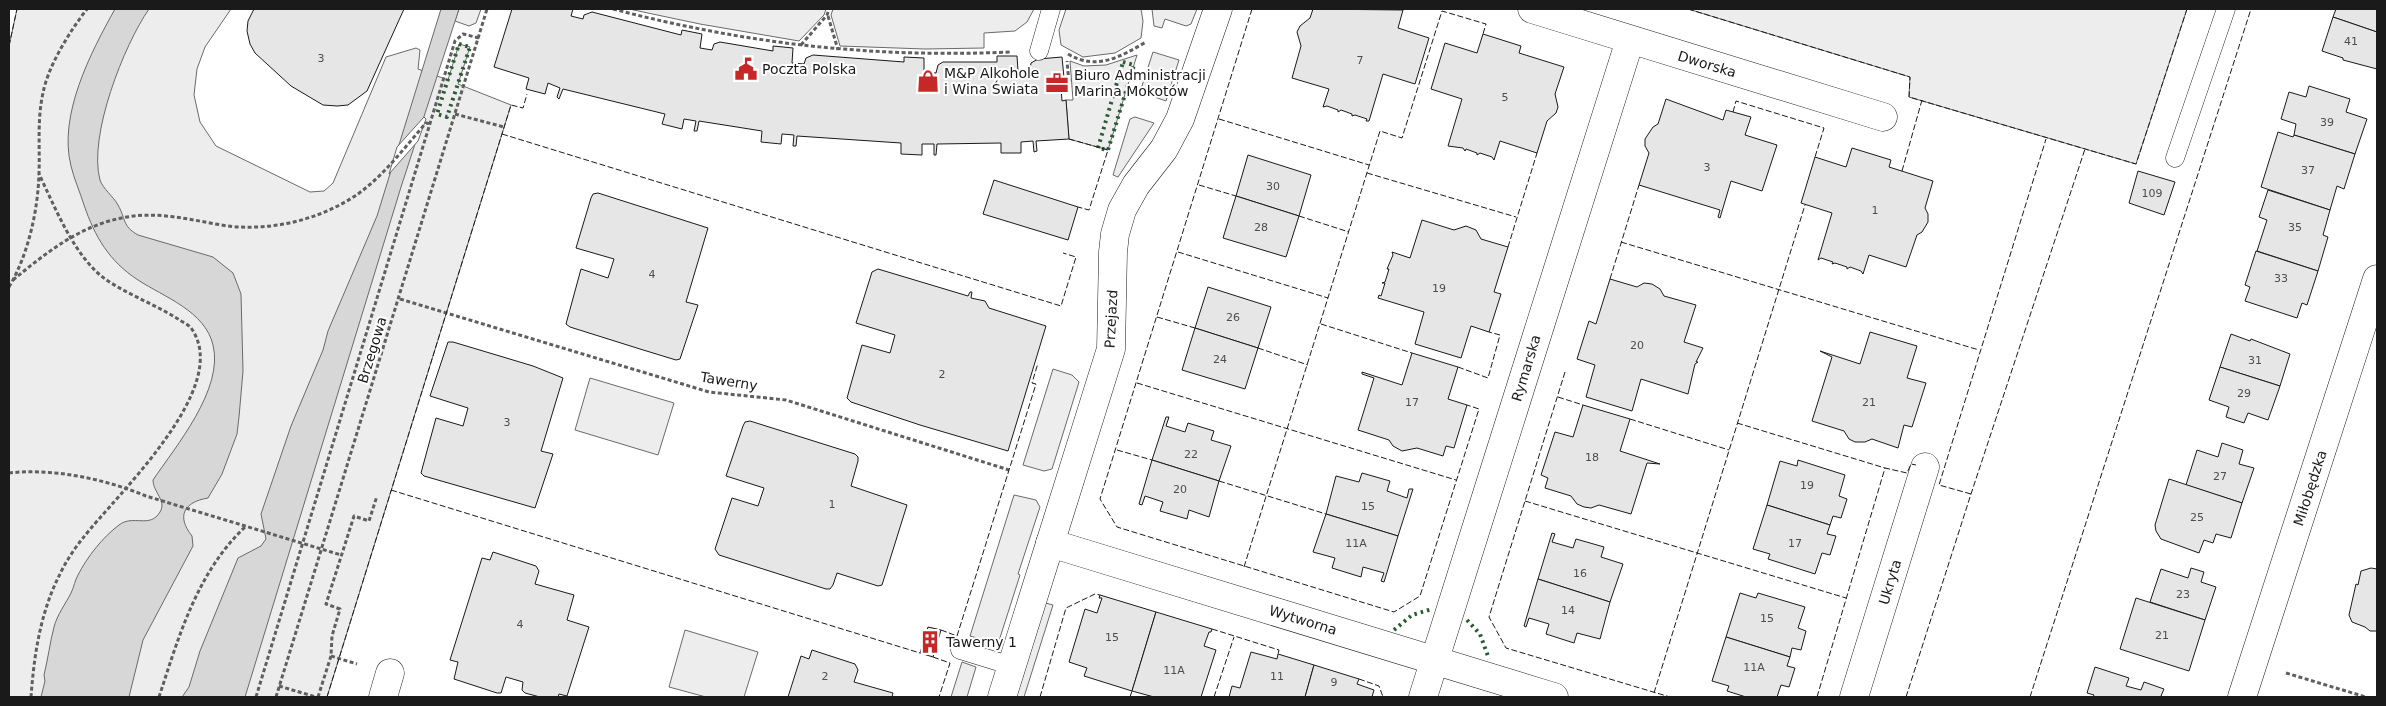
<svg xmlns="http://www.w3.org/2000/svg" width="2386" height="706" font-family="'DejaVu Sans',sans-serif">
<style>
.built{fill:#ededed;stroke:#6a6a6a}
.water{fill:#d7d7d7;stroke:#6a6a6a}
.pier{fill:#fff;stroke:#6a6a6a}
.building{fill:#e6e6e6;stroke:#1a1a1a}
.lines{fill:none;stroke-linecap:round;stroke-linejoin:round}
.service-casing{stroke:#1a1a1a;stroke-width:19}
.minor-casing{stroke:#1a1a1a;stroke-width:29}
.path{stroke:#5f5f5f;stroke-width:3;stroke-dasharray:4 2.5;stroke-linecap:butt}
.service{stroke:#fff;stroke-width:18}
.minor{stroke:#fff;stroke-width:28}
.hedge{stroke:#2b5a34;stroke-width:4;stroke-dasharray:2.5 4;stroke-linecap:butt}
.fence{stroke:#1a1a1a;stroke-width:1;stroke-dasharray:6 2.5;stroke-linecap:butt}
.labels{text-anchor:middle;stroke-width:4;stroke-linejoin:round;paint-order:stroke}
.number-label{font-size:11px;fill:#4d4d4d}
.street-label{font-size:14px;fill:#1a1a1a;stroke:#fff}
.poi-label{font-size:14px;fill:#1a1a1a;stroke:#fff;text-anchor:start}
</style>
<rect width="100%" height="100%" fill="#fff"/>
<g class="built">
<path d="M17 9H231L205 47 197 69 194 95 200 122 216 146 310 192 324 191 333 183 386 57 416 48 420 50 418 69 448 80 459 44 470 47 458 84 511 105 327 697H9V46Z"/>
<path d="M459 9H481L476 23 469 26 455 21Z"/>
<path d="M629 9H826L824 15 799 41 700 24Z"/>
<path d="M833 9H1034L1027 22 1015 31 984 33V48L925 49 840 46 831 15Z"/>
<path d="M1066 9H1141L1143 21 1141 38 1115 53 1083 57 1061 45 1059 30Z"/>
<path d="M1152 9H1197L1191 24 1186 26 1165 19 1162 28 1154 26Z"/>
<path d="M1688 9H2187L2136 164 1909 97 1910 77Z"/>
<path d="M1153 52 1179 60 1166 101 1140 92Z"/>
<path d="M1137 55 1108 150 1069 139 1066 100H1073L1070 61 1084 66 1106 65Z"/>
<path d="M1135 117 1154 123 1118 177 1113 175 1130 119Z"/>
<path d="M1053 369 1072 375 1079 382 1052 469 1044 471 1023 465Z"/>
<path d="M590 378 674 403 658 455 575 430Z"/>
<path d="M1014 495 1036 500 1040 507 1018 574 1020 575 998 644 970 636Z"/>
<path d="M1042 602 1053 605 1024 697H1013Z"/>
<path d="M685 630 758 652 744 697H706L669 687Z"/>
<path d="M962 662 976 667 967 697H951Z"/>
</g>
<g class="water">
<path d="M115 9H149C124 45 88 136 100 180 103 189 113 196 118 205 126 219 122 226 138 235L213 257 233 273 241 294 243 371 239 417 237 434 222 474 208 498C184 502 176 516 192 536L193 546 143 640 129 697H41L45 681 44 675C48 659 50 642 54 627 57 615 66 603 71 593 74 587 75 580 78 575 87 557 103 537 119 525 133 514 150 529 160 512 167 501 153 492 153 480 176 446 224 389 213 345 205 311 164 297 138 280 109 261 95 237 84 205 80 192 74 179 71 166 58 115 91 52 115 9Z"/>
<path d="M441 9H459L401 187 245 697H182L189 687 200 651 238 558 261 546 266 539 261 514 291 426 323 350 328 331 377 216Z"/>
</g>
<path class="pier" d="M424 117 426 119 418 141 389 174 397 147Z"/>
<g class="building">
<path d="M254 9H404L367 91 348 105 337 106 323 105 291 86 255 53 250 44 247 31 248 21Z"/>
<path d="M512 9H573L571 16 583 19 584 15 592 12 681 35 682 30 702 34 700 48 712 50 714 44 720 42 773 51V46L793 48 792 63 804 64 806 58 813 55 904 62V57L924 58V72L936 73 938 65 943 62H997V56H1017L1018 71 1030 70 1031 63 1038 59 1062 57 1065 88H1061L1062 101 1066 100 1069 139 1036 141 1037 151 1034 152 1033 141 1021 142V153H1001V143L937 144 936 155H934V144H922V155L901 154V143L797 136 796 146H793L794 135 782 134 781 144 761 142 762 131 699 121 697 131H694L696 121 684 119 682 129 662 124 665 114 563 89 559 99 557 97 560 88 548 83 545 94 526 89 529 78 494 67Z"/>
<path d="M1313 9 1403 10 1398 28 1429 38 1415 84 1383 74 1369 121H1366L1367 119 1355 115 1352 116V114L1341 110 1338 112V110L1327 106 1323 107 1329 89 1292 78 1301 46 1297 32 1300 26 1310 18Z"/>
<path d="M2336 9H2377V32L2333 17Z"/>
<path d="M2333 17 2377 32V69L2343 60V58L2322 51Z"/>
<path d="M1483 34 1521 46 1519 53 1564 67 1555 94 1558 107 1556 113 1547 121 1537 153 1500 141 1494 160 1492 157 1480 153 1477 155V153L1466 149 1465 151 1463 148 1448 146 1462 99 1431 89 1445 43 1477 53Z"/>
<path d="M2309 86 2350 99 2346 112 2367 119 2355 154 2294 135 2296 124 2281 119 2289 92 2306 97Z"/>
<path d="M1666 99 1723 120 1726 110 1751 117 1745 135 1777 145 1762 191 1731 181 1720 218 1718 217 1720 210 1639 185 1649 153 1645 146V139L1653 127 1658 124Z"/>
<path d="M2278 132 2293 137 2294 135 2355 154 2344 189 2337 186 2330 210 2261 187Z"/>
<path d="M1852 148 1891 160 1889 167 1933 181 1925 208 1928 214V222L1922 232 1917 235 1906 267 1869 255 1863 274 1861 271 1850 267 1847 269V267L1835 263 1832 264 1833 262 1821 258 1818 260 1832 213 1801 203 1815 157 1846 167Z"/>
<path d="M1248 155 1311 175 1299 216 1236 196Z"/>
<path d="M2138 171 2175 182 2164 215 2129 203Z"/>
<path d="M994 180 1078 207 1068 240 983 214Z"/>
<path d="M2268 190 2330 210 2323 235 2328 237 2318 271 2257 251 2267 220 2259 217Z"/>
<path d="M598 193 708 228 686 302 698 305 680 359 676 360 640 349 570 327 566 324 581 269 608 278 614 259 576 248 591 198 593 194Z"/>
<path d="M1236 196 1299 216 1286 257 1223 238Z"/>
<path d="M1422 220 1454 230 1466 226 1476 230 1481 239 1508 247 1494 292 1501 294 1489 332 1471 326 1461 358 1415 344 1424 312 1378 298 1379 295 1381 296 1385 283H1382L1385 282 1389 269H1387L1393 255 1392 252 1410 258Z"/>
<path d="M2256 251 2318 271 2307 305 2302 303 2297 318 2245 301 2250 287 2245 285Z"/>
<path d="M878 269 968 296 970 292H972L971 298 985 301 989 308 1046 326 1008 451 920 425 851 402 847 398 862 345 890 353 895 335 856 323 872 272Z"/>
<path d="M1610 279 1637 287 1644 283 1652 284 1660 289 1664 296 1696 305 1684 342 1703 348 1696 362H1698L1695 364 1688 394 1641 379 1632 411 1586 397 1595 365 1577 359 1589 321 1596 324Z"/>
<path d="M1208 287 1271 307 1258 348 1195 328Z"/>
<path d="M1195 328 1258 348 1245 389 1182 370Z"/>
<path d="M1870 332 1917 346 1907 378 1926 383 1912 427 1904 425 1898 448 1872 439 1865 442H1855L1849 439 1844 431 1812 421 1832 357 1820 351 1860 364Z"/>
<path d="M2231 334 2250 341 2251 339 2290 354 2280 386 2220 367Z"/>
<path d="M448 342H453L533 366 563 378 541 451 553 454 535 508 424 476 421 473 436 418 463 426 468 408 430 396Z"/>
<path d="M1412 353 1458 367 1448 399 1467 405 1454 448 1446 446 1443 456 1417 448 1402 451 1393 446 1389 440 1358 430 1374 378 1362 374V372L1402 385Z"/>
<path d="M2220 367 2280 386 2268 420 2248 413 2244 423 2226 417 2229 407 2209 400Z"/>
<path d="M1583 405 1630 419 1620 451 1660 464 1647 463 1631 514 1599 505 1591 508 1584 507 1577 504 1571 496 1545 488 1548 478 1541 475 1555 432 1573 437Z"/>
<path d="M1166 417H1169L1166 426 1185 432 1188 423 1214 431 1211 440 1231 446 1219 481 1152 460Z"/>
<path d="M750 421 855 454 858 457V461L851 486 907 505 882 585 878 586 837 573 833 585 830 589H826L719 555 715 549 732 498 758 506 764 488 726 476 743 426 745 422Z"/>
<path d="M2222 443 2243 450 2239 464 2254 468 2242 503 2186 485 2197 450 2218 457Z"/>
<path d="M1152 460 1219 481 1209 517 1189 510 1187 519 1160 511 1163 502 1145 496 1142 505 1139 504Z"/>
<path d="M1798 460 1845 475 1839 496 1847 499 1841 518 1833 516 1830 525 1767 505 1780 461 1797 466Z"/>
<path d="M1362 473 1390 481 1387 491 1407 498 1409 489H1413L1398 536 1326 514 1336 476 1359 482Z"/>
<path d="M2169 479 2242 503 2231 538 2216 534 2213 543 2204 540 2199 553 2161 539 2156 531 2155 525Z"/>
<path d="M1767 505 1830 525 1827 534 1836 536 1830 555 1822 553 1815 574 1768 559 1770 554 1753 549Z"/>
<path d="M1326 514 1398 536 1384 582 1381 581 1384 573 1363 567 1361 577 1332 568 1335 558 1313 552Z"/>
<path d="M1552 533 1555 534 1552 542 1573 548 1576 539 1604 547 1601 557 1623 564 1610 602 1538 579Z"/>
<path d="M493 552 536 566 539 571 535 584 574 595 567 620 589 627 567 696 559 694 558 697H540L525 693 522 690 523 682 506 677 501 693H497L454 679 458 662 450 660 482 558 490 560Z"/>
<path d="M2191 568 2204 572 2201 582 2216 587 2205 620 2150 602 2161 569 2188 578Z"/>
<path d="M2371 568 2377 569V631H2370L2365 627 2352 622 2349 615 2356 584 2358 585 2361 571Z"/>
<path d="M1538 579 1610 602 1600 639 1577 633 1574 643 1546 634 1549 624 1529 618 1526 627 1524 626Z"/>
<path d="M1740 593 1756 598 1758 593 1805 607 1798 628 1806 631 1801 650 1792 648 1790 657 1726 637Z"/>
<path d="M1100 595 1156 612 1132 691 1084 676 1087 668 1069 662 1085 609 1097 613 1102 598H1099Z"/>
<path d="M2136 598 2205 620 2189 671 2120 649Z"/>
<path d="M1156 612 1212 629 1211 632H1209L1204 646 1216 650 1201 697H1154L1132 691Z"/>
<path d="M928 627 941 630 933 657 920 653Z"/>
<path d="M1726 637 1790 657 1787 666 1795 668 1789 687 1781 685 1777 697H1746L1727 691 1729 686 1712 681Z"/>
<path d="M812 650 855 664 858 670 854 682 893 693 892 697H788L801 656 809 659Z"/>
<path d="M1251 652 1277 659 1278 654 1314 665 1305 697H1229L1232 686 1240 688Z"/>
<path d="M1314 665 1359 679 1357 684 1374 690 1372 697H1305Z"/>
<path d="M2095 667 2129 678 2126 686 2141 690 2144 682 2164 689 2161 696 2164 697H2093L2094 695 2087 693Z"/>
</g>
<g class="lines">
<defs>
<g id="service">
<path d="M1039 51 1051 9"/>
<path d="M2175 158 2226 9"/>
<path d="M960 650 1012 666"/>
</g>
<g id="minor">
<path d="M1532 9 1883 117"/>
<path d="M1050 543 1554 697"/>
<path d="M383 697 390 673"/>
<path d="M1002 697 1111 349 1113 252 1115 234 1122 210 1136 185 1164 149 1180 119 1218 9"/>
<path d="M1423 697 1630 40"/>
<path d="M1854 697 1925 467"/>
<path d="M2242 697 2377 279"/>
</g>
</defs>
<use href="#service" class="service-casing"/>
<use href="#minor" class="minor-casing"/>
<g class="path">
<path d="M613 9C747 44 872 58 1011 52"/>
<path d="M828 16 838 50"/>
<path d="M801 45 827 15 829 9"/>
<path d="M1068 54C1096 71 1120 57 1146 42"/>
<path d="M1064 83H1069L1067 61"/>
<path d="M455 114 504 127"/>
<path d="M13 280C47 252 82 224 127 217 162 211 194 221 228 226 272 231 318 220 355 196 383 177 404 148 426 123L431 124"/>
<path d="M9 287C28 255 38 211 39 173 40 146 37 120 43 93 48 66 70 31 87 9"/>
<path d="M400 299 709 392 786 400 1009 470"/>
<path d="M9 473C53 468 105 479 146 496L341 555"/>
<path d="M331 656 357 664"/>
<path d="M2286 673 2366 697"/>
<path d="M279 686 316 697"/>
<path d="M31 697C34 656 40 614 59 576 65 563 74 549 83 538 116 495 234 387 191 328 188 324 182 322 178 319 156 305 131 296 108 281 75 259 56 209 39 174"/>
<path d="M159 697C179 636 197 572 246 526"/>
<path d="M256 697 455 41 463 34 479 38"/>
<path d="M276 697 487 9"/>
<path d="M318 697 331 656 332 636 340 609 326 604 354 516 369 521 377 496"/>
</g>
<use href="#service" class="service"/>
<use href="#minor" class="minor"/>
<g class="hedge">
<path d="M459 44 470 47 447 117 437 114Z"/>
<path d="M1123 62 1134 65 1108 150 1098 148Z"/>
<path d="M1467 620 1480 634 1489 659"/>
<path d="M1394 630 1412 615 1432 609"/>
</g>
<g class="fence">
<path d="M1252 9 1100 499 1117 527 1394 612 1420 596 1479 409 1467 405"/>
<path d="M1688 9 1910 77 1909 97 2136 164 2187 9"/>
<path d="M9 46 17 9"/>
<path d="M1733 112 1736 101 1824 128 1815 157"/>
<path d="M1219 119 1369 165"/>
<path d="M502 134 1061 306 1076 257 1063 253"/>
<path d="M1069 139 1108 150 1089 210 1078 207"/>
<path d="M1902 171 1922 100"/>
<path d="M1367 173 1516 217"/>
<path d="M1199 185 1236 196"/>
<path d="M1299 216 1349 232"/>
<path d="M1621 242 1979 350"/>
<path d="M1508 247 1537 153"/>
<path d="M1178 252 1328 298"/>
<path d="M1610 279 1639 185"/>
<path d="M1157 317 1195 328"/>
<path d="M1321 324 1412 353"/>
<path d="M1258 348 1308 365"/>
<path d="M1458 367 1488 378 1500 335 1489 332"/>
<path d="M1565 372 1489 617 1506 648 1670 697"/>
<path d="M1137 383 1456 480"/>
<path d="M1558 397 1583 405"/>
<path d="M1630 419 1729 450"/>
<path d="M1737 423 1885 468"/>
<path d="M1117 450 1152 460"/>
<path d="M1219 481 1326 514"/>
<path d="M391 490 920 653"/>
<path d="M1971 494 1939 485 2046 139"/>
<path d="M1525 501 1846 598"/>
<path d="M1244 567 1380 131 1402 138 1442 11 1486 24 1483 34"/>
<path d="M1212 629 1279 650 1278 654"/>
<path d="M941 630 957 636 1036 384 1032 383 1038 363"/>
<path d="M933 657 950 663 939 697"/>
<path d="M1359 679 1379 686 1383 697"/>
<path d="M1654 693 1805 205"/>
<path d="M327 697 511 105 523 108 527 94"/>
<path d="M1040 697 1066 608 1095 594 1100 595"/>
<path d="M1130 697 1132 691"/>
<path d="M1214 697 1234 637"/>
<path d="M1817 697 1885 468 1907 473 1911 464 1916 465"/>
<path d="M1906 697 1971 494 2085 149"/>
<path d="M2030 697 2251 9"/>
</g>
</g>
<defs>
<symbol id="civic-bare" viewBox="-9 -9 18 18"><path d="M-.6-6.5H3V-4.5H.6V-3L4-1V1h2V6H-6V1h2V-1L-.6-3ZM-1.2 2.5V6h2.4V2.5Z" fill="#c62828" stroke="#fff" stroke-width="2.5" paint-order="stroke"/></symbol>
<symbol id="shop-bare" viewBox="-9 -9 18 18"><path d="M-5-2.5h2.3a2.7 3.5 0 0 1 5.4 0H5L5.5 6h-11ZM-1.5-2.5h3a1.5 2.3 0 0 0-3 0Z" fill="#c62828" stroke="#fff" stroke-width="2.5" paint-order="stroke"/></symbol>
<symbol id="office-bare" viewBox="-9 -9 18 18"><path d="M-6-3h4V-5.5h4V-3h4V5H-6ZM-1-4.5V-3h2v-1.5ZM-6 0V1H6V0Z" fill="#c62828" stroke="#fff" stroke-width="2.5" paint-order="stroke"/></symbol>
<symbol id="building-bare" viewBox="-9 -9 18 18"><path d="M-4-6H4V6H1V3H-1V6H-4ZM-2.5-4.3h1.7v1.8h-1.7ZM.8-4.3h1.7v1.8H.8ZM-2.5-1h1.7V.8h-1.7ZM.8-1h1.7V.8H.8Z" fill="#c62828" stroke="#fff" stroke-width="2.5" paint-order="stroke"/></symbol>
</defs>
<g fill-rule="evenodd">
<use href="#civic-bare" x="730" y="53" width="32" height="32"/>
<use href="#shop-bare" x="912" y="65" width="32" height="32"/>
<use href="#office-bare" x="1041" y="67" width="32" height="32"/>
<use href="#building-bare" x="914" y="626" width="32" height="32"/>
</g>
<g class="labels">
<g class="number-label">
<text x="2351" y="45">41</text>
<text x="321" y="62">3</text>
<text x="1360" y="64">7</text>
<text x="1505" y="101">5</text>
<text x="2327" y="126">39</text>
<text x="1707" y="171">3</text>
<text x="2308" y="174">37</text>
<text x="1273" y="190">30</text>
<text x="2152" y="197">109</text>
<text x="1875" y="214">1</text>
<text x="1261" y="231">28</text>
<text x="2295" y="231">35</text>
<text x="652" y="278">4</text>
<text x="2281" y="282">33</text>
<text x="1439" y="292">19</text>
<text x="1233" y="321">26</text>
<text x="1637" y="349">20</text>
<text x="1220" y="363">24</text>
<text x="2255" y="364">31</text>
<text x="942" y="378">2</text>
<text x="2244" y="397">29</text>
<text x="1412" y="406">17</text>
<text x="1869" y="406">21</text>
<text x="507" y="426">3</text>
<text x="1191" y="458">22</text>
<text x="1592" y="461">18</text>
<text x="2220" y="480">27</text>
<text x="1807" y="489">19</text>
<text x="1180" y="493">20</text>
<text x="832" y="508">1</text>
<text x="1368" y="510">15</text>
<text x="2197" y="521">25</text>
<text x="1356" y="547">11A</text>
<text x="1795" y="547">17</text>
<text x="1580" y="577">16</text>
<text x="2183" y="598">23</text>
<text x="1568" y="614">14</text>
<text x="1767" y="622">15</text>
<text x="520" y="628">4</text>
<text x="2162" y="639">21</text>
<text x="1112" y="641">15</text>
<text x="1754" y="671">11A</text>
<text x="1174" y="674">11A</text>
<text x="825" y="680">2</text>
<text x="1277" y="680">11</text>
<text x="1334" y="686">9</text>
</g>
<g class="street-label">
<text transform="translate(1707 64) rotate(17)" y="5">Dworska</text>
<text transform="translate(1111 319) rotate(-87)" y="5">Przejazd</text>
<text transform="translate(372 350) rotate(-73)" y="5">Brzegowa</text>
<text transform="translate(1526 368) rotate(-73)" y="5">Rymarska</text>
<text transform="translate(729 381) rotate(9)" y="5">Tawerny</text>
<text transform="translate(2310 488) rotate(-72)" y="5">Miłobędzka</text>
<text transform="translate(1890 582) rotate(-73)" y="5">Ukryta</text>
<text transform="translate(1303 620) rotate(17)" y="5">Wytworna</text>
</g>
<g class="poi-label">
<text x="762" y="74">Poczta Polska</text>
<text x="944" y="78">M&amp;P Alkohole<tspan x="944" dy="16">i Wina Świata</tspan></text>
<text x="1074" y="80">Biuro Administracji<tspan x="1074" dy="16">Marina Mokotów</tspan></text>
<text x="946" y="647">Tawerny 1</text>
</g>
</g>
<rect width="2386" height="706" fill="none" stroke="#1a1a1a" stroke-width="20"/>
</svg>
